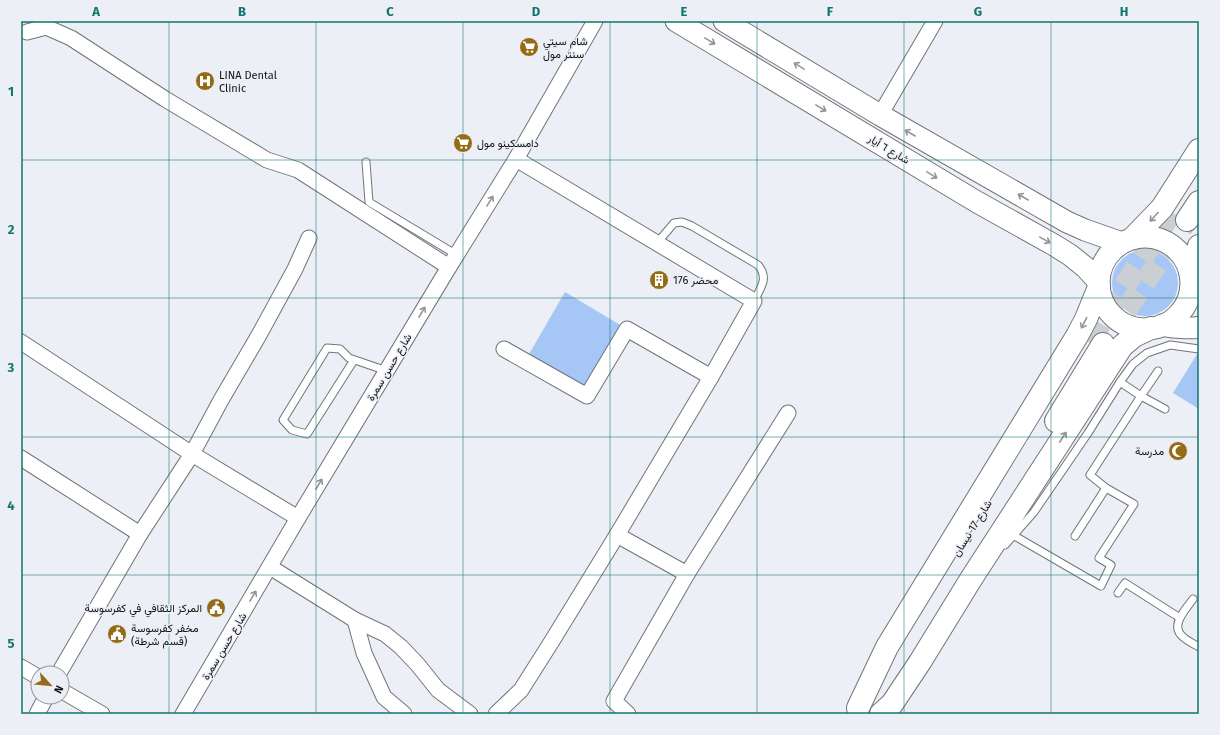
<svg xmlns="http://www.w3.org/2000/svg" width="1220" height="735" font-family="'Fira Sans',Vazirmatn,sans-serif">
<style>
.green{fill:#a6c6f6}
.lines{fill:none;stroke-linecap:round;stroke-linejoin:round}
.primary-tunnel{stroke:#cbced3;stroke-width:22;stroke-dasharray:22 11;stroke-linecap:butt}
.service-casing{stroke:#717479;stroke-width:9}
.minor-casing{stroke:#717479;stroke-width:17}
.secondary-casing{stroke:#717479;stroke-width:23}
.primary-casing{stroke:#717479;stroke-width:24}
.service{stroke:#fff;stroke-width:7}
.minor{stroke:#fff;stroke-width:15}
.secondary{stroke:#fff;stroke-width:21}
.primary{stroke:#fff;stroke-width:22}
.oneway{stroke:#949596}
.grid{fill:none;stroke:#0f766e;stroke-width:1;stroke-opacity:0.55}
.labels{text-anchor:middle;stroke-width:3;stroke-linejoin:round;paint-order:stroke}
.poi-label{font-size:11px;fill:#121315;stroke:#eceff5;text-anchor:start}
.street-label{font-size:11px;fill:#121315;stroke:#eceff5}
.neatline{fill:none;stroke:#0f766e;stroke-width:1.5}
.grid-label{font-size:13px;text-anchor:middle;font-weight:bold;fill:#0f766e}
</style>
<rect width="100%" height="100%" fill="#eceff5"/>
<g class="green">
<circle cx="1145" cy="283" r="33"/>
<path d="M565 292 627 329 587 396 525 361Z"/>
<path d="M1199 351V409L1173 393Z"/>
</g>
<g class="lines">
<g class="primary-tunnel">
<path d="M1126 310 1187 220"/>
<path d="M1089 342 1173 210"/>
</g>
<defs>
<g id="service">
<path d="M366 162 369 202 457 255"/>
<path d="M657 243 674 223 682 222 692 226 758 265C769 278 761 287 754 301"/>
<path d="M354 360 307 434 292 430 283 420 327 348 340 349 349 358 387 371"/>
<path d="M1158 371 1141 396 1165 409"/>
<path d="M1013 535 1101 586 1111 565 1099 558 1134 504 1106 488"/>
<path d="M1075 536 1106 488 1090 475 1141 396 1120 382"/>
<path d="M1005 545 1034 512 1088 433 1120 382 1133 364 1147 353 1170 345 1199 349"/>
<path d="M1118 593 1125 583 1180 618"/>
<path d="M1193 599C1186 609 1170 625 1182 636 1187 641 1194 644 1199 647"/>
</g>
<g id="minor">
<path d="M27 32 46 27 71 38 165 99 267 160 298 170 449 267"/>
<path d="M880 115 935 21"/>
<path d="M21 342 192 454 298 518"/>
<path d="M504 349 587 396 627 329 711 377"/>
<path d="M21 458 140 534"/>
<path d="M617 535 687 574"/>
<path d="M270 567 355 620 385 634 401 647 418 665 438 690 470 714"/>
<path d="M355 620 364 653 384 697 404 714"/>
<path d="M21 667 38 677"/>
<path d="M59 673 140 534 192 454 221 400 259 335 295 269 309 238"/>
<path d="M62 691 102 714"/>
<path d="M37 714 46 697"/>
<path d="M183 714 298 518 449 267 516 159 595 21"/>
<path d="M496 714 521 690 552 641 617 535 711 377 754 301 516 159"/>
<path d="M628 714 614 701 687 574 788 413"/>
</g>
<g id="secondary">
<path d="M676 21 977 202 1054 245 1070 255 1085 267 1099 282"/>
<path d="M724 21 880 115 1067 222 1085 230 1122 243"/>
<circle cx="1145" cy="283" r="46"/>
<path d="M1162 325C1168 327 1194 329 1199 327"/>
</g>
<g id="primary">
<path d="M1187 220 1199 202"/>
<path d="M1133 238 1162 208 1199 150"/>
<path d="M1190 272 1199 246"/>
<path d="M1056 421 1103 344"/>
<path d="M858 708 887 647 1077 336 1086 319 1099 287"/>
<path d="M881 714 892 704 920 662 971 579 1122 346 1134 336 1151 328"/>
</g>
</defs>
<use href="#service" class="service-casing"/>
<use href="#minor" class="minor-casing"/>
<use href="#secondary" class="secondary-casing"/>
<use href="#primary" class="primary-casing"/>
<use href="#service" class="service"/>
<use href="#minor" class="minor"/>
<use href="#secondary" class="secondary"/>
<use href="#primary" class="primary"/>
</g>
<defs><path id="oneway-shaft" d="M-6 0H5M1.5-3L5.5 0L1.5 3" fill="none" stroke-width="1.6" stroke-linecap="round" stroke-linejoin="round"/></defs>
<g class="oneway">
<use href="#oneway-shaft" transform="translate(710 41) rotate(31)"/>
<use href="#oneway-shaft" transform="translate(799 66) rotate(-149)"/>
<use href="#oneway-shaft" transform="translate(821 108) rotate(31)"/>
<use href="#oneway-shaft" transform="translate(910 133) rotate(-150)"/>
<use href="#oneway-shaft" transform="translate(932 175) rotate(31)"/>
<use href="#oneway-shaft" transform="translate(1023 197) rotate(-150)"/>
<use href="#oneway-shaft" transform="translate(490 201) rotate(-58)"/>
<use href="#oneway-shaft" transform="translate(1154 217) rotate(132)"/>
<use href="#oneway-shaft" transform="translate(1045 240) rotate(29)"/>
<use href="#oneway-shaft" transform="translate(422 312) rotate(-59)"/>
<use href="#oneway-shaft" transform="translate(1084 323) rotate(117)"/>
<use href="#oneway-shaft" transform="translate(1063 437) rotate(-57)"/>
<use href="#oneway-shaft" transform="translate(319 484) rotate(-59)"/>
<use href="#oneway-shaft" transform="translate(253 596) rotate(-59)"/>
</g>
<path class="grid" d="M169 21V714M316 21V714M463 21V714M610 21V714M757 21V714M904 21V714M1051 21V714M21 160H1199M21 298H1199M21 437H1199M21 575H1199"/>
<defs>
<symbol id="supermarket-disc" viewBox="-11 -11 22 22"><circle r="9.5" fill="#956b16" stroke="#eceff5"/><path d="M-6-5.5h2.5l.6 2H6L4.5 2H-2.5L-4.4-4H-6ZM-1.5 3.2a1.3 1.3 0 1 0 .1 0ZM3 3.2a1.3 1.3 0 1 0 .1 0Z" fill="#fff"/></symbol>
<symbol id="hospital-disc" viewBox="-11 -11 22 22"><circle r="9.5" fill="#956b16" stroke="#eceff5"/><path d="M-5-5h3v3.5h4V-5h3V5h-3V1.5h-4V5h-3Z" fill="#fff"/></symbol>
<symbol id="building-disc" viewBox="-11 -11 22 22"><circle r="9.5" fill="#956b16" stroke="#eceff5"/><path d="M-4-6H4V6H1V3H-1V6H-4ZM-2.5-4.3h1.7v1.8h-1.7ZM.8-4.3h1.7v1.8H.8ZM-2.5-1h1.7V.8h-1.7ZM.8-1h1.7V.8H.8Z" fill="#fff"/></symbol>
<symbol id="mosque-disc" viewBox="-11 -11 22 22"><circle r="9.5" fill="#956b16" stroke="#eceff5"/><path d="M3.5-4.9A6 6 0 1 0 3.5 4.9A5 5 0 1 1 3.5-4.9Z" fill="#fff"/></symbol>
<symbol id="civic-disc" viewBox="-11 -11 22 22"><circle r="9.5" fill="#956b16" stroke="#eceff5"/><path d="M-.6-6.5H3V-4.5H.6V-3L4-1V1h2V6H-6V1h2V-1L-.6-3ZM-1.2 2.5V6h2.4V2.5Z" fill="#fff"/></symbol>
</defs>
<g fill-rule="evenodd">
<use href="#supermarket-disc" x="518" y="36" width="22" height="22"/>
<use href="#hospital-disc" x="194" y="70" width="22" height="22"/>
<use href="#supermarket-disc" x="452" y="132" width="22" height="22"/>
<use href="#building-disc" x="648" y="269" width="22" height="22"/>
<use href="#mosque-disc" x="1167" y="440" width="22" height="22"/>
<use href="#civic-disc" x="205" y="597" width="22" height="22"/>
<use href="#civic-disc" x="106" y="623" width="22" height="22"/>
</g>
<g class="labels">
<g class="poi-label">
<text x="543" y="45">شام سيتي<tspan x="543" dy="13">سنتر مول</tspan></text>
<text x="219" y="79">LINA Dental<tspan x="219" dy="13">Clinic</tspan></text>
<text x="477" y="147">دامسكينو مول</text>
<text x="673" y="284">محضر 176</text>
<text x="1164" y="455" text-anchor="end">مدرسة</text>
<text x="202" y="612" text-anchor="end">المركز الثقافي في كفرسوسة</text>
<text x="131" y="632">مخفر كفرسوسة<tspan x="131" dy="13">(قسم شرطة)</tspan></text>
</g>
<g class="street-label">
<text transform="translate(889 149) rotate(31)" y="4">شارع ٦ أيار</text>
<text transform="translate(389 367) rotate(-59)" y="4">شارع حسن سمرة</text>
<text transform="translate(972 528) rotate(-58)" y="4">شارع 17 نيسان</text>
<text transform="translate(224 646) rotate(-59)" y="4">شارع حسن سمرة</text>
</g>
</g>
<rect width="1220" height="735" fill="none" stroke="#eceff5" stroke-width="44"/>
<g transform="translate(50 685) rotate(117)"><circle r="19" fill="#eceff5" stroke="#95979b"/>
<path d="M0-3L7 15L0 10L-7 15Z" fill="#956b16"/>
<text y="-6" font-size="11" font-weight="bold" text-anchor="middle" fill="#121315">N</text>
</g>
<rect x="22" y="22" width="1176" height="691" class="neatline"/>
<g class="grid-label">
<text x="96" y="16">A</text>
<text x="242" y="16">B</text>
<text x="390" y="16">C</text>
<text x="536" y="16">D</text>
<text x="684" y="16">E</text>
<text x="830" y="16">F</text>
<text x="978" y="16">G</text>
<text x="1124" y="16">H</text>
<text x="11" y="96">1</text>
<text x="11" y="234">2</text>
<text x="11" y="372">3</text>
<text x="11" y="510">4</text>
<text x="11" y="648">5</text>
</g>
</svg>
